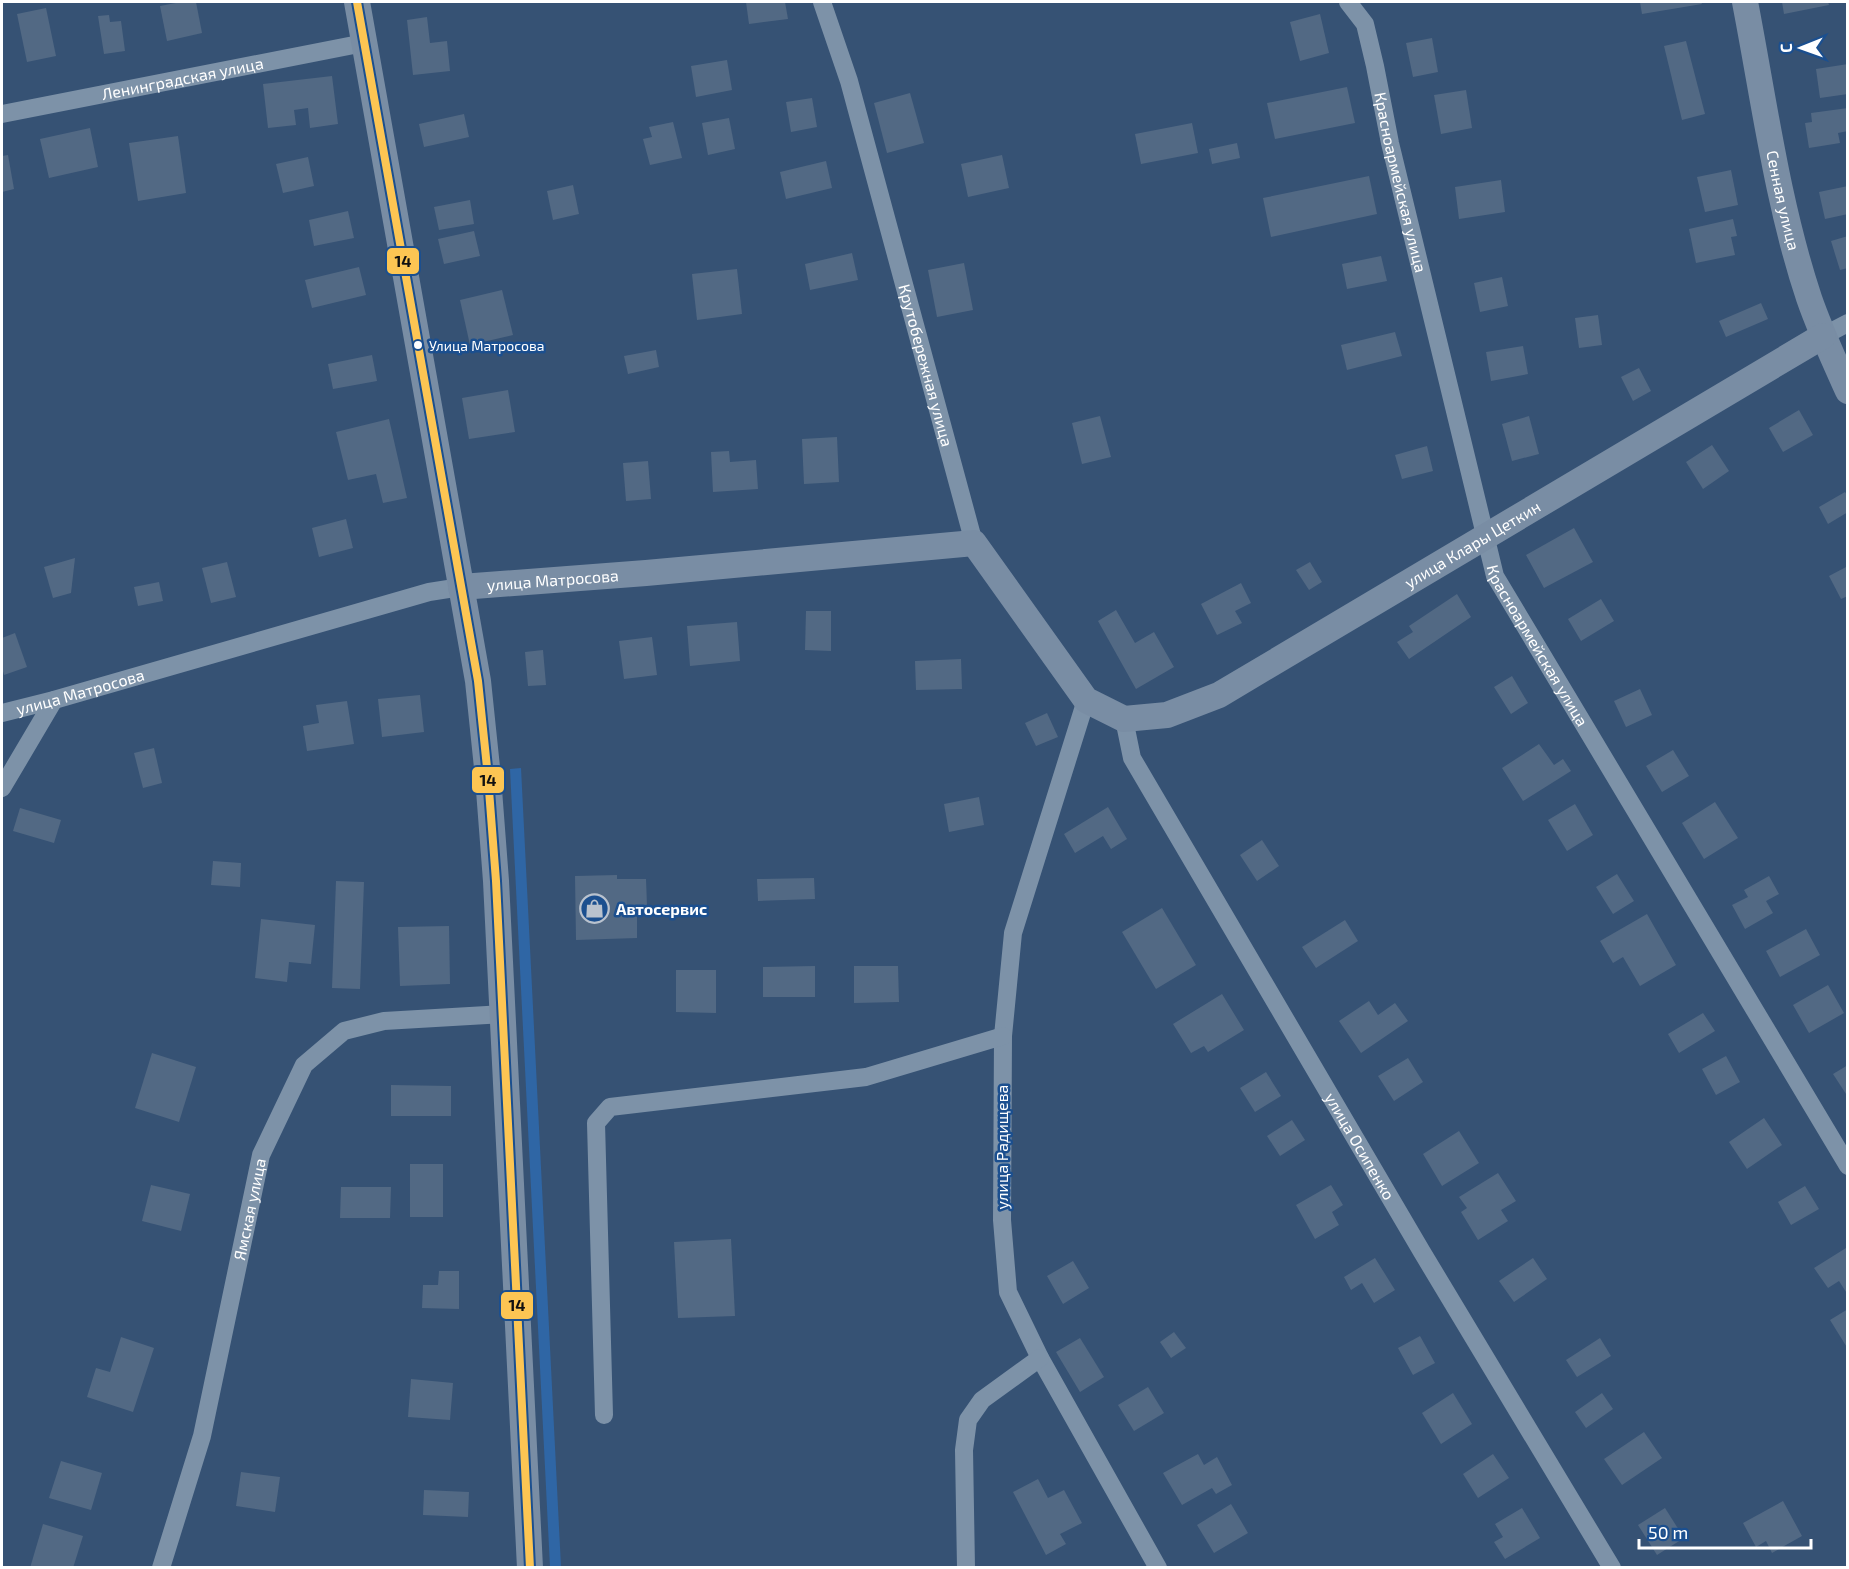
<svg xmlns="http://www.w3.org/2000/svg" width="1849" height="1569" font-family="'Exo 2',sans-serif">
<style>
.green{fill:#2f66a5}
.building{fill:#526984}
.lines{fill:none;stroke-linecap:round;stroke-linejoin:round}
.street{stroke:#7d92a8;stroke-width:18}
.secondary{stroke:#798da4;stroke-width:26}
.bus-1-casing{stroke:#1b4f8f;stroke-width:12}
.bus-1{stroke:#fcc553;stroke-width:8}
.bus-dot{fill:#fff;stroke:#1b4f8f;stroke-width:2}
.labels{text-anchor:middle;stroke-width:5;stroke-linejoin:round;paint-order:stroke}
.bus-label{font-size:14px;fill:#fff;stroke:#1b4f8f;text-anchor:start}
.street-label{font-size:16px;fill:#fff;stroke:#1b4f8f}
.poi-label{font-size:16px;font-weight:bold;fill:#fff;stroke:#1b4f8f;text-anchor:start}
.line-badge{stroke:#1b4f8f;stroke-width:2}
.pale-badge-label{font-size:16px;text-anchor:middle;font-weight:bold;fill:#111}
</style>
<rect width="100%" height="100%" fill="#365274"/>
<path class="green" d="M521 768 561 1567H550L510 769Z"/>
<g class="building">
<path d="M181 2H196L202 33 167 41 160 6Z"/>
<path d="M746 2H785L788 19 749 24Z"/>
<path d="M1640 2H1701L1702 4 1642 14Z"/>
<path d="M1782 2H1828L1829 5 1784 14Z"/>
<path d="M46 8 56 56 27 62 17 14Z"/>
<path d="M1320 14 1329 53 1300 61 1290 22Z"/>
<path d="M109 15 110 22 121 21 125 51 104 54 98 16Z"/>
<path d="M427 17 430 43 447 41 450 71 413 75 407 20Z"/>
<path d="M1432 38 1438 72 1413 77 1406 43Z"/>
<path d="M1686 41 1705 114 1682 120 1664 46Z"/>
<path d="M727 60 732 90 696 97 691 66Z"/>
<path d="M1848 64V94L1820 98 1816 69Z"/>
<path d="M332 76 338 124 310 128 308 108 294 110 296 125 268 128 263 84Z"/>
<path d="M1347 87 1355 123 1275 139 1267 103Z"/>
<path d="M1466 90 1472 128 1441 134 1434 95Z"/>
<path d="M910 93 924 143 887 153 874 103Z"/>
<path d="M812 98 817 127 791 132 786 102Z"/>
<path d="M1848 108V131L1838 133 1840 143 1809 148 1805 123 1812 122 1811 113Z"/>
<path d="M464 114 469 137 424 147 419 124Z"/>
<path d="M729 118 735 149 708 155 702 123Z"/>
<path d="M673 122 682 158 650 165 643 139 652 137 649 127Z"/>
<path d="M1192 123 1198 153 1141 164 1135 134Z"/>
<path d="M90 128 98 167 49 178 40 139Z"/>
<path d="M178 136 186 193 138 201 129 143Z"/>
<path d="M1237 143 1240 158 1212 164 1209 149Z"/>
<path d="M8 155 14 189 2 192V156Z"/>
<path d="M1002 155 1009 188 968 197 961 164Z"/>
<path d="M308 157 314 186 283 193 276 164Z"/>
<path d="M826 161 832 188 786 199 780 172Z"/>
<path d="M1731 170 1738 205 1705 212 1697 177Z"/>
<path d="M1369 176 1377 214 1271 237 1263 198Z"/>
<path d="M1501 180 1505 212 1459 219 1455 187Z"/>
<path d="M573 185 579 214 553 220 547 191Z"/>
<path d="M1848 186V214L1825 219 1819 192Z"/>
<path d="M470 200 474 224 439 230 434 207Z"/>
<path d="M348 211 354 238 314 246 309 220Z"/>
<path d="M1733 219 1737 236 1731 237 1735 255 1696 263 1689 229Z"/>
<path d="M474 231 480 256 444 264 438 239Z"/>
<path d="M1848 236V268L1840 270 1831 241Z"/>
<path d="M852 253 858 280 810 290 805 264Z"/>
<path d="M1381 256 1387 281 1347 289 1342 264Z"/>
<path d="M964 263 973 310 937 317 928 270Z"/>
<path d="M359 267 366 295 312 308 305 280Z"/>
<path d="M737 269 742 314 697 320 692 274Z"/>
<path d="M1502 277 1508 306 1480 312 1474 283Z"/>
<path d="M502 290 513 335 470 345 460 300Z"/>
<path d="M1761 303 1768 319 1726 337 1719 321Z"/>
<path d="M1598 315 1602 345 1579 348 1575 318Z"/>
<path d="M1395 332 1402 356 1347 370 1341 345Z"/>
<path d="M1523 346 1528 374 1491 381 1486 352Z"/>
<path d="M656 350 659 367 628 374 624 356Z"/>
<path d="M372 355 377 381 333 389 328 364Z"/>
<path d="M1639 368 1651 391 1633 401 1621 377Z"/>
<path d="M508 390 515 432 469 439 462 398Z"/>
<path d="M1799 410 1813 435 1783 452 1769 428Z"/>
<path d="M1100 416 1111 457 1082 464 1072 423Z"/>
<path d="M1529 416 1539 454 1512 461 1502 424Z"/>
<path d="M389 419 407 498 383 503 376 474 348 480 336 432Z"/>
<path d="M837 437 839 482 804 484 802 439Z"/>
<path d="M1712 445 1729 471 1703 489 1686 462Z"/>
<path d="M1427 446 1433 471 1402 479 1395 455Z"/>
<path d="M729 451 730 462 756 460 758 489 713 492 711 452Z"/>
<path d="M648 461 651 499 626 501 623 463Z"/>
<path d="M1845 492 1848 497V512L1828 524 1819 507Z"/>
<path d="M346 519 353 548 319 557 312 528Z"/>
<path d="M1574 528 1593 562 1544 588 1526 555Z"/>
<path d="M75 558 71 593 53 598 44 567Z"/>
<path d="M227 562 236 597 211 603 202 568Z"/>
<path d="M1310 562 1322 582 1309 590 1296 570Z"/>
<path d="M1848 566V596L1841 599 1829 576Z"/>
<path d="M159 582 163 601 138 606 134 587Z"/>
<path d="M1241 583 1251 603 1235 611 1242 623 1217 635 1201 604Z"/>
<path d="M1457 594 1471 617 1409 659 1397 642 1413 632 1409 626Z"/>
<path d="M1601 599 1614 621 1581 641 1568 619Z"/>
<path d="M1116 610 1135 643 1154 632 1174 667 1136 689 1098 621Z"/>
<path d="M806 611H831V651L805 650Z"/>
<path d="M737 622 740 661 690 666 687 626Z"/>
<path d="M15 633 27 667 4 675 2 668V638Z"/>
<path d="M652 637 657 675 624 679 619 641Z"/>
<path d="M543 650 546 685 528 686 525 652Z"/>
<path d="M961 659 962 689 916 690 915 661Z"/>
<path d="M1512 676 1528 703 1511 714 1494 687Z"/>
<path d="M1640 689 1652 715 1626 727 1614 701Z"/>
<path d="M420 695 424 732 382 737 378 699Z"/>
<path d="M347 701 354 744 307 751 303 726 319 723 316 705Z"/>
<path d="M1047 713 1058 737 1036 746 1025 723Z"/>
<path d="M1539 744 1554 765 1563 759 1571 771 1523 801 1502 768Z"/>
<path d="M154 748 162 783 143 788 134 753Z"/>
<path d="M1673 750 1689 776 1662 792 1646 766Z"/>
<path d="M979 797 984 825 949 832 944 804Z"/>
<path d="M1715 802 1738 838 1704 859 1682 823Z"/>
<path d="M1575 804 1593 835 1567 851 1548 820Z"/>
<path d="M1108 807 1127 839 1111 849 1103 836 1075 853 1064 834Z"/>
<path d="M20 808 61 820 54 843 13 831Z"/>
<path d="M1262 840 1279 866 1257 881 1240 855Z"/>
<path d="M213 861 241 863 240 887 211 885Z"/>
<path d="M1617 874 1634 901 1613 914 1596 887Z"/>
<path d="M617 875V879H646L647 906H620V914L637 913V938L576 940 575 876Z"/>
<path d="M1769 876 1779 894 1766 901 1773 913 1745 929 1732 905 1748 897 1744 890Z"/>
<path d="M814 878 815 899 758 901 757 879Z"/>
<path d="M336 881 364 882 360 989 332 988Z"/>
<path d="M1162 908 1196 965 1156 989 1122 932Z"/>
<path d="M1647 914 1676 965 1640 986 1623 957 1613 963 1600 941Z"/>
<path d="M261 919 315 925 311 964 289 962 287 982 255 978Z"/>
<path d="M1345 920 1358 941 1316 968 1302 947Z"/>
<path d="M449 926 450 984 400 986 398 927Z"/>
<path d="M1806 929 1820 955 1780 977 1766 951Z"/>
<path d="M815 966V997H763V967Z"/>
<path d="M854 966H898L899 1002 854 1003Z"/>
<path d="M676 970H716V1013L676 1012Z"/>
<path d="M1828 985 1844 1013 1809 1033 1793 1005Z"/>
<path d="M1222 994 1244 1030 1208 1052 1204 1046 1191 1053 1173 1024Z"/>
<path d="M1369 1001 1378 1015 1395 1003 1408 1021 1361 1053 1339 1021Z"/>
<path d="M1703 1013 1715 1031 1679 1053 1668 1034Z"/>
<path d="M152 1053 196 1067 179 1122 135 1108Z"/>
<path d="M1726 1056 1740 1082 1716 1095 1702 1069Z"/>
<path d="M1408 1058 1423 1082 1394 1101 1378 1076Z"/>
<path d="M1848 1065V1097L1833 1074Z"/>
<path d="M1266 1072 1281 1096 1255 1112 1240 1088Z"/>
<path d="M391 1085 451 1086V1116H391Z"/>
<path d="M1764 1118 1782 1145 1747 1169 1729 1142Z"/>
<path d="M1292 1120 1305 1140 1280 1156 1267 1136Z"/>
<path d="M1459 1131 1479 1163 1442 1186 1423 1154Z"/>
<rect x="410" y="1164" width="33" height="53"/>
<path d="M1498 1173 1516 1201 1501 1210 1508 1221 1478 1240 1461 1212 1467 1208 1459 1197Z"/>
<path d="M151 1185 190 1194 181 1231 142 1221Z"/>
<path d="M1331 1185 1343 1205 1332 1212 1339 1225 1315 1239 1296 1205Z"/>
<path d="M1805 1186 1819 1209 1791 1225 1778 1202Z"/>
<path d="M341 1187H391L390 1218H340Z"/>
<path d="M731 1239 735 1316 678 1318 674 1242Z"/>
<path d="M1846 1248 1848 1250V1295L1839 1281 1828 1288 1814 1268Z"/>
<path d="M1375 1258 1395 1290 1374 1303 1362 1283 1351 1290 1344 1277Z"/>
<path d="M1533 1258 1547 1279 1514 1302 1499 1281Z"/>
<path d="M1073 1261 1089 1288 1063 1304 1047 1276Z"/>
<path d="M439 1271H459V1309L422 1308 423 1285H438Z"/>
<path d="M1848 1309V1349L1830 1320Z"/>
<path d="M1174 1332 1186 1348 1171 1358 1160 1342Z"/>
<path d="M1420 1336 1435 1363 1413 1375 1398 1348Z"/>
<path d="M121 1337 154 1348 133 1412 87 1397 96 1368 110 1372Z"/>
<path d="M1080 1338 1104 1377 1080 1392 1056 1352Z"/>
<path d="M1600 1338 1611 1356 1577 1377 1566 1360Z"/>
<path d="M411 1379 453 1383 450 1420 408 1417Z"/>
<path d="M1148 1387 1164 1413 1134 1431 1118 1405Z"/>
<path d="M1453 1393 1472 1424 1441 1444 1422 1413Z"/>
<path d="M1602 1393 1613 1409 1586 1428 1575 1412Z"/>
<path d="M1644 1432 1662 1458 1622 1485 1604 1459Z"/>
<path d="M1198 1454 1204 1465 1217 1457 1232 1485 1216 1494 1212 1488 1182 1505 1163 1473Z"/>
<path d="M1493 1454 1509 1478 1478 1498 1463 1474Z"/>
<path d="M61 1461 102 1473 91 1510 49 1498Z"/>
<path d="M241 1472 280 1477 275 1512 236 1506Z"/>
<path d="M1038 1479 1048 1498 1064 1490 1082 1523 1060 1534 1066 1544 1046 1555 1013 1492Z"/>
<path d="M424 1490 469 1492 468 1517 423 1515Z"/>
<path d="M1783 1501 1802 1536 1772 1553 1766 1541 1756 1547 1743 1523Z"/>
<path d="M1231 1504 1248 1533 1214 1553 1197 1525Z"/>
<path d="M1522 1508 1540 1538 1505 1559 1494 1542 1503 1537 1495 1524Z"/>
<path d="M1665 1508 1684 1538 1657 1555 1638 1525Z"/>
<path d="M43 1524 83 1536 73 1568H30Z"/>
</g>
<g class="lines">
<g class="street">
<path id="s1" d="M822 2 849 81 974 543"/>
<path id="s2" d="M1348 2 1365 24 1375 66 1390 143 1495 576 1848 1166"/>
<path id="s3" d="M2 114 364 43"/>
<path d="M1823 336 1848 323"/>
<path d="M1086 700 1013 933 1003 1036 1002 1220 1008 1292 1040 1358 1158 1568"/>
<path id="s4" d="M2 713 54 700 429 592 461 587"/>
<path id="s5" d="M1124 719 1132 758 1422 1252 1612 1568"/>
<path d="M2 788 54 700"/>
<path d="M604 1415 596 1123 610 1107 866 1077 1003 1036"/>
<path id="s6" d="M161 1568 202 1436 261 1155 304 1065 344 1031 384 1021 504 1014"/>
<path d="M966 1568 964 1450 968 1420 982 1400 1040 1358"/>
</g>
<g class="secondary">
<path d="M357 2 478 681 488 777 496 881 530 1568"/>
<path id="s7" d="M1745 2C1764 100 1777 202 1809 298 1820 330 1834 360 1848 391"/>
<path id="s8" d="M461 587 646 573 974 543 1086 700 1124 719 1167 715 1219 695 1823 336"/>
</g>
<defs>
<path id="bus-1" d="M357 2 478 681 488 777 496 881 530 1568"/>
</defs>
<use href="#bus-1" class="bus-1-casing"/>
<use href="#bus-1" class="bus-1"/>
</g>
<defs>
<symbol id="shop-ring" viewBox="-11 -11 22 22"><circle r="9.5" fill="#1b4f8f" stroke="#b9c2ce" stroke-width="1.5"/><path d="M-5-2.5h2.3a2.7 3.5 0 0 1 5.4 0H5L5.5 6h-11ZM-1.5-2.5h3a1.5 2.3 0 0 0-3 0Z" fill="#b9c2ce"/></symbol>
</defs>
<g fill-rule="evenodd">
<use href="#shop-ring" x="578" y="892" width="33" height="33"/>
</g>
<circle class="bus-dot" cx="418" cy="345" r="5"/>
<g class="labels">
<g class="bus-label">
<text x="429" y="351">Улица Матросова</text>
</g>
<g class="street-label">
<text dy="6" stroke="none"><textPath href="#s3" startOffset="184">Ленинградская улица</textPath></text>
<text dy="6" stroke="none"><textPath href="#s2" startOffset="190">Красноармейская улица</textPath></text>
<text dy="6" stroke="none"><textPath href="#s7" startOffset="202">Сенная улица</textPath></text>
<text dy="6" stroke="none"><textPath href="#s1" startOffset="378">Крутобережная улица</textPath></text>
<text dy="6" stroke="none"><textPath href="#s8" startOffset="1144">улица Клары Цеткин</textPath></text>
<text dy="6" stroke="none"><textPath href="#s8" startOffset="92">улица Матросова</textPath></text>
<text dy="6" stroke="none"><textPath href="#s2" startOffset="676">Красноармейская улица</textPath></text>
<text dy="6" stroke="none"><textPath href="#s4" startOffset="81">улица Матросова</textPath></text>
<text transform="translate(1002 1147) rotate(-90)" y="6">улица Радищева</text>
<text dy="6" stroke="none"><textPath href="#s5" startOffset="490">улица Осипенко</textPath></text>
<text dy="6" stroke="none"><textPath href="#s6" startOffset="370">Ямская улица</textPath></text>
</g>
<g class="poi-label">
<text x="616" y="915">Автосервис</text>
</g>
</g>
<g class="line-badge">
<rect x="386" y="247" width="34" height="28" rx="6" fill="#fcc553"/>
<rect x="471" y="766" width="34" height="28" rx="6" fill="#fcc553"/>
<rect x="500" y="1291" width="34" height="29" rx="6" fill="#fcc553"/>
</g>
<g class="pale-badge-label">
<text x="403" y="267">14</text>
<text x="488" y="786">14</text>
<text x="517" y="1311">14</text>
</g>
<rect width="1849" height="1569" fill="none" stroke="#ffffff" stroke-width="6"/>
<g transform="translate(1801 48) rotate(269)" stroke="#1b4f8f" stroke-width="4.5" paint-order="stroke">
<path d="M0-4.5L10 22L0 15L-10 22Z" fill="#ffffff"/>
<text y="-9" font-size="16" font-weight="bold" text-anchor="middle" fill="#ffffff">С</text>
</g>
<path d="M1639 1539v9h172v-9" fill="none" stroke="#ffffff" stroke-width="3"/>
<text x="1648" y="1539" font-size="18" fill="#ffffff" stroke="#1b4f8f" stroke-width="4.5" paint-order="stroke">50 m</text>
</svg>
